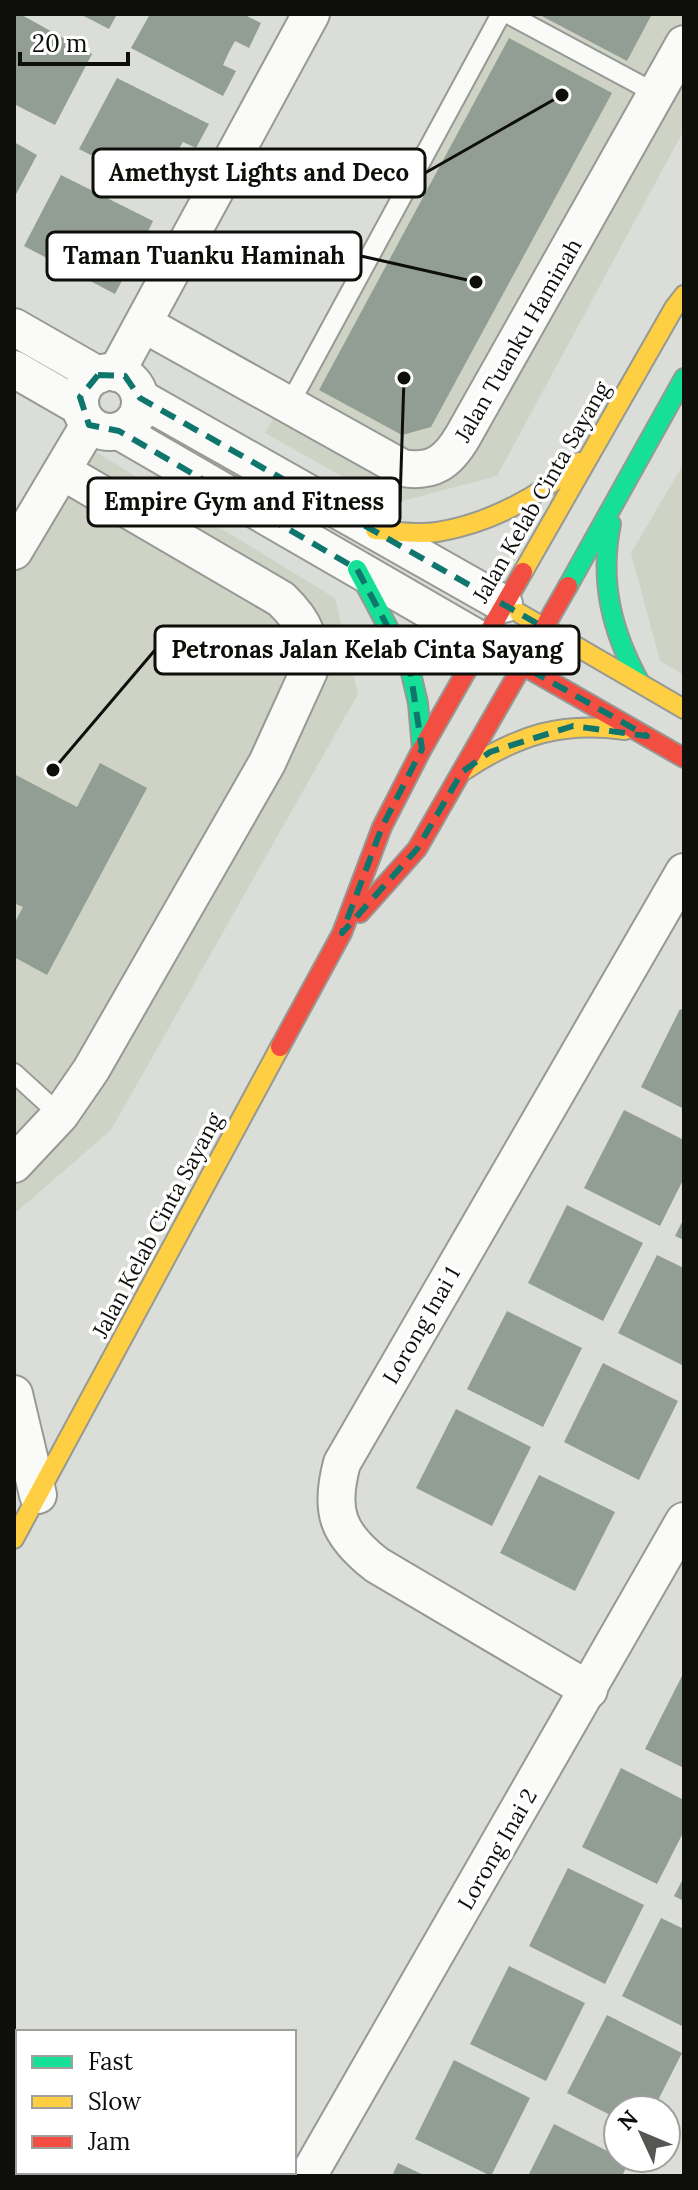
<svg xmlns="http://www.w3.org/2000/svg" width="698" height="2190" font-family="Lora,serif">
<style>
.built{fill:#ced3c6}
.building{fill:#929d93}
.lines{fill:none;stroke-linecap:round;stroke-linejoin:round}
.lane-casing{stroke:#969994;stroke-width:22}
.street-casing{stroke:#969994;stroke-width:40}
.fast-casing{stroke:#969994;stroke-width:22}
.slow-casing{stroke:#969994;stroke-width:22}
.jam-casing{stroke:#969994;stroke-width:22}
.lane{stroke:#fafaf9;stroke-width:18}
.street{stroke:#fafaf9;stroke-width:36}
.fast{stroke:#16e098;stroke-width:18}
.slow{stroke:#ffcf43;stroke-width:18}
.jam{stroke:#f24e42;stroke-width:18}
.marked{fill:none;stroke:#0f766e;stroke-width:6;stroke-dasharray:16 10;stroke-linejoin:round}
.labels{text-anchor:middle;stroke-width:7;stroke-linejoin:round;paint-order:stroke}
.street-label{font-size:22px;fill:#0e0f0b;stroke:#fff}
.leader{fill:none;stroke:#0e0f0b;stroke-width:3}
.callout-dot{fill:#0e0f0b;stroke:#fff;stroke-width:3}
.callout{fill:#fff;stroke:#0e0f0b;stroke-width:3}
.callout-label{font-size:24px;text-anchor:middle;font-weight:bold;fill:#0e0f0b}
</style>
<rect width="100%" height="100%" fill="#dbded8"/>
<g class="built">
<path d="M498 14H684V130L497 476 391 504 265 433Z"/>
<path d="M91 449 335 598 358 694 111 1130 14 1214V574Z"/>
<path d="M684 463V675L660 661 631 553Z"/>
</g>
<g class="building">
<path d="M14 14H20L92 54 55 125 14 104Z"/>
<path d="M80 14H117L109 29Z"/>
<path d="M150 14H243L261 23 249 48 235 41 229 52 223 65 236 71 223 96 131 48Z"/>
<path d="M538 14H652L627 61Z"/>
<path d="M509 38 612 93 431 427 402 435 319 390Z"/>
<path d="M117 78 209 124 196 148 183 142 177 152 170 165 183 172 170 196 79 149Z"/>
<path d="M14 142 37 155 14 198Z"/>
<path d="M61 175 153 221 141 246 127 239 114 263 128 269 115 294 24 246Z"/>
<path d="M100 763 147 788 47 975 14 957V924L23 907 14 903V774L77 807Z"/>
<path d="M680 1009 684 1011V1109L641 1087Z"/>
<path d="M624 1110 684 1140V1178L660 1226 584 1188Z"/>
<path d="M567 1205 643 1243 603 1321 528 1283Z"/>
<path d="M684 1218V1240L675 1236Z"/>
<path d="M657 1255 684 1268V1366L618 1333Z"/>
<path d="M507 1311 582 1348 543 1427 467 1389Z"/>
<path d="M603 1363 678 1401 639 1480 564 1442Z"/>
<path d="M456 1409 531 1447 492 1526 416 1488Z"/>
<path d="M539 1475 615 1512 575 1591 500 1553Z"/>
<path d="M684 1672V1768L645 1749Z"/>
<path d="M621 1768 684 1800V1831L657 1884 582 1847Z"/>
<path d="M568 1868 644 1905 605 1984 529 1946Z"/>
<path d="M684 1877V1901L674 1896Z"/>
<path d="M661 1918 684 1929V2027L622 1996Z"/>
<path d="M509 1966 585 2003 546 2081 470 2044Z"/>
<path d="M607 2015 682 2053 653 2110H618V2119L567 2093Z"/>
<path d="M454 2060 530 2098 491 2176 415 2139Z"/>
<path d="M554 2124 629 2162 622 2176H528Z"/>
<path d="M398 2163 426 2176H392Z"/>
</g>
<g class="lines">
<defs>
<g id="lane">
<path d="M508 14 657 94"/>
<path d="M289 405 501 14"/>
<path d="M14 1073 60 1115"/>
</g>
<g id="street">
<path d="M144 324 402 468C433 473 448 462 463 436L684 44"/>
<path d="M14 327 98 375"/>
<path d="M14 369 80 407"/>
<circle cx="110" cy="402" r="30"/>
<path d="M116 373 311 14"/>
<path d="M140 398 504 604"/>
<path d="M119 431 482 641"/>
<path d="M14 551 89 425"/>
<path d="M14 1164 60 1115 91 1070 267 763 309 671C311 638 306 623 281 599L62 471"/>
<path d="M14 1394 38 1495"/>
<path d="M589 1690 377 1565C337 1534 329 1511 342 1463L684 872"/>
<path d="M308 2176 684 1521"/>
</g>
<g id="fast">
<path d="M611 524C599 582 612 632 640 683"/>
<path d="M357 569 410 669 418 703 422 749"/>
<path d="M568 586 684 378"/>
</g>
<g id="slow">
<path d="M375 530C395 531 417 535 437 532 491 523 538 497 579 462"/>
<path d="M523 572 674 308 684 295"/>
<path d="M519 613 684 709"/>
<path d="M465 770C518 735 562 721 625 730"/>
<path d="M14 1539 280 1047"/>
</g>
<g id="jam">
<path d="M499 652 684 758"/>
<path d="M360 913 417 849 568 586"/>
<path d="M280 1047 342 933 382 827 422 749 523 572"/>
</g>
</defs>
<use href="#lane" class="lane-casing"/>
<use href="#street" class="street-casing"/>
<use href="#fast" class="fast-casing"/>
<use href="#slow" class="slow-casing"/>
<use href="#jam" class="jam-casing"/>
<use href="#lane" class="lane"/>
<use href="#street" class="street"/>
<use href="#fast" class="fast"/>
<use href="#slow" class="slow"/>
<use href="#jam" class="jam"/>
</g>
<path class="marked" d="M98 375 125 376 140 398 545 628 523 666 647 736 573 726 490 752 462 772 417 849 342 933 382 827 422 749 410 669 357 569 119 431 89 425 80 397Z"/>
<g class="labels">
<g class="street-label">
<text transform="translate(518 340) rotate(-60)" y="8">Jalan Tuanku Haminah</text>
<text transform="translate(541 492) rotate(-60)" y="8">Jalan Kelab Cinta Sayang</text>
<text transform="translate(157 1225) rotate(-62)" y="8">Jalan Kelab Cinta Sayang</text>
<text transform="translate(421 1325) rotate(-60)" y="8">Lorong Inai 1</text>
<text transform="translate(497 1849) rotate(-60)" y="8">Lorong Inai 2</text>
</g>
</g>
<path class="leader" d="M562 95L425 173M476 282L361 256M404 378L400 502M53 770L155 650"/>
<g class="callout-dot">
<circle cx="562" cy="95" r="8"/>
<circle cx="476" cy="282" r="8"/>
<circle cx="404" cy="378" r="8"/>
<circle cx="53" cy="770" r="8"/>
</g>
<g class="callout">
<rect x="93" y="149" width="332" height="48" rx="8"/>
<rect x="47" y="232" width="314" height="48" rx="8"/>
<rect x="88" y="478" width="312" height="48" rx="8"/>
<rect x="155" y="626" width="424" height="48" rx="8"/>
</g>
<g class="callout-label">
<text x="259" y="181">Amethyst Lights and Deco</text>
<text x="204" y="264">Taman Tuanku Haminah</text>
<text x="244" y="510">Empire Gym and Fitness</text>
<text x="367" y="658">Petronas Jalan Kelab Cinta Sayang</text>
</g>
<rect width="698" height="2190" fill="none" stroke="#0e0f0b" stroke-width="32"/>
<rect x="16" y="2030" width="280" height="144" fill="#ffffff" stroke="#9f9f9d" stroke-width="2"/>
<rect x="32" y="2056" width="40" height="12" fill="#16e098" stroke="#9f9f9d" stroke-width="2"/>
<text x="88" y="2070" font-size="24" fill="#0e0f0b">Fast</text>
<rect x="32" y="2096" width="40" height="12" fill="#ffcf43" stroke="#9f9f9d" stroke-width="2"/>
<text x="88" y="2110" font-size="24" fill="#0e0f0b">Slow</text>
<rect x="32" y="2136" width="40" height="12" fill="#f24e42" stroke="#9f9f9d" stroke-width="2"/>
<text x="88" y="2150" font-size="24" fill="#0e0f0b">Jam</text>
<g transform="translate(642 2134) rotate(314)"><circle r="38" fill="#ffffff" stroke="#9f9f9d" stroke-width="2"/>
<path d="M0-6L14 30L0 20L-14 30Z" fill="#565753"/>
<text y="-12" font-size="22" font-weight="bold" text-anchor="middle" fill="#0e0f0b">N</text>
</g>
<path d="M20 52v12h108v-12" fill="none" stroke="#0e0f0b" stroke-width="4"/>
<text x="32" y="52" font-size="24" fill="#0e0f0b" stroke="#ffffff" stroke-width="6" paint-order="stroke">20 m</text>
</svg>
